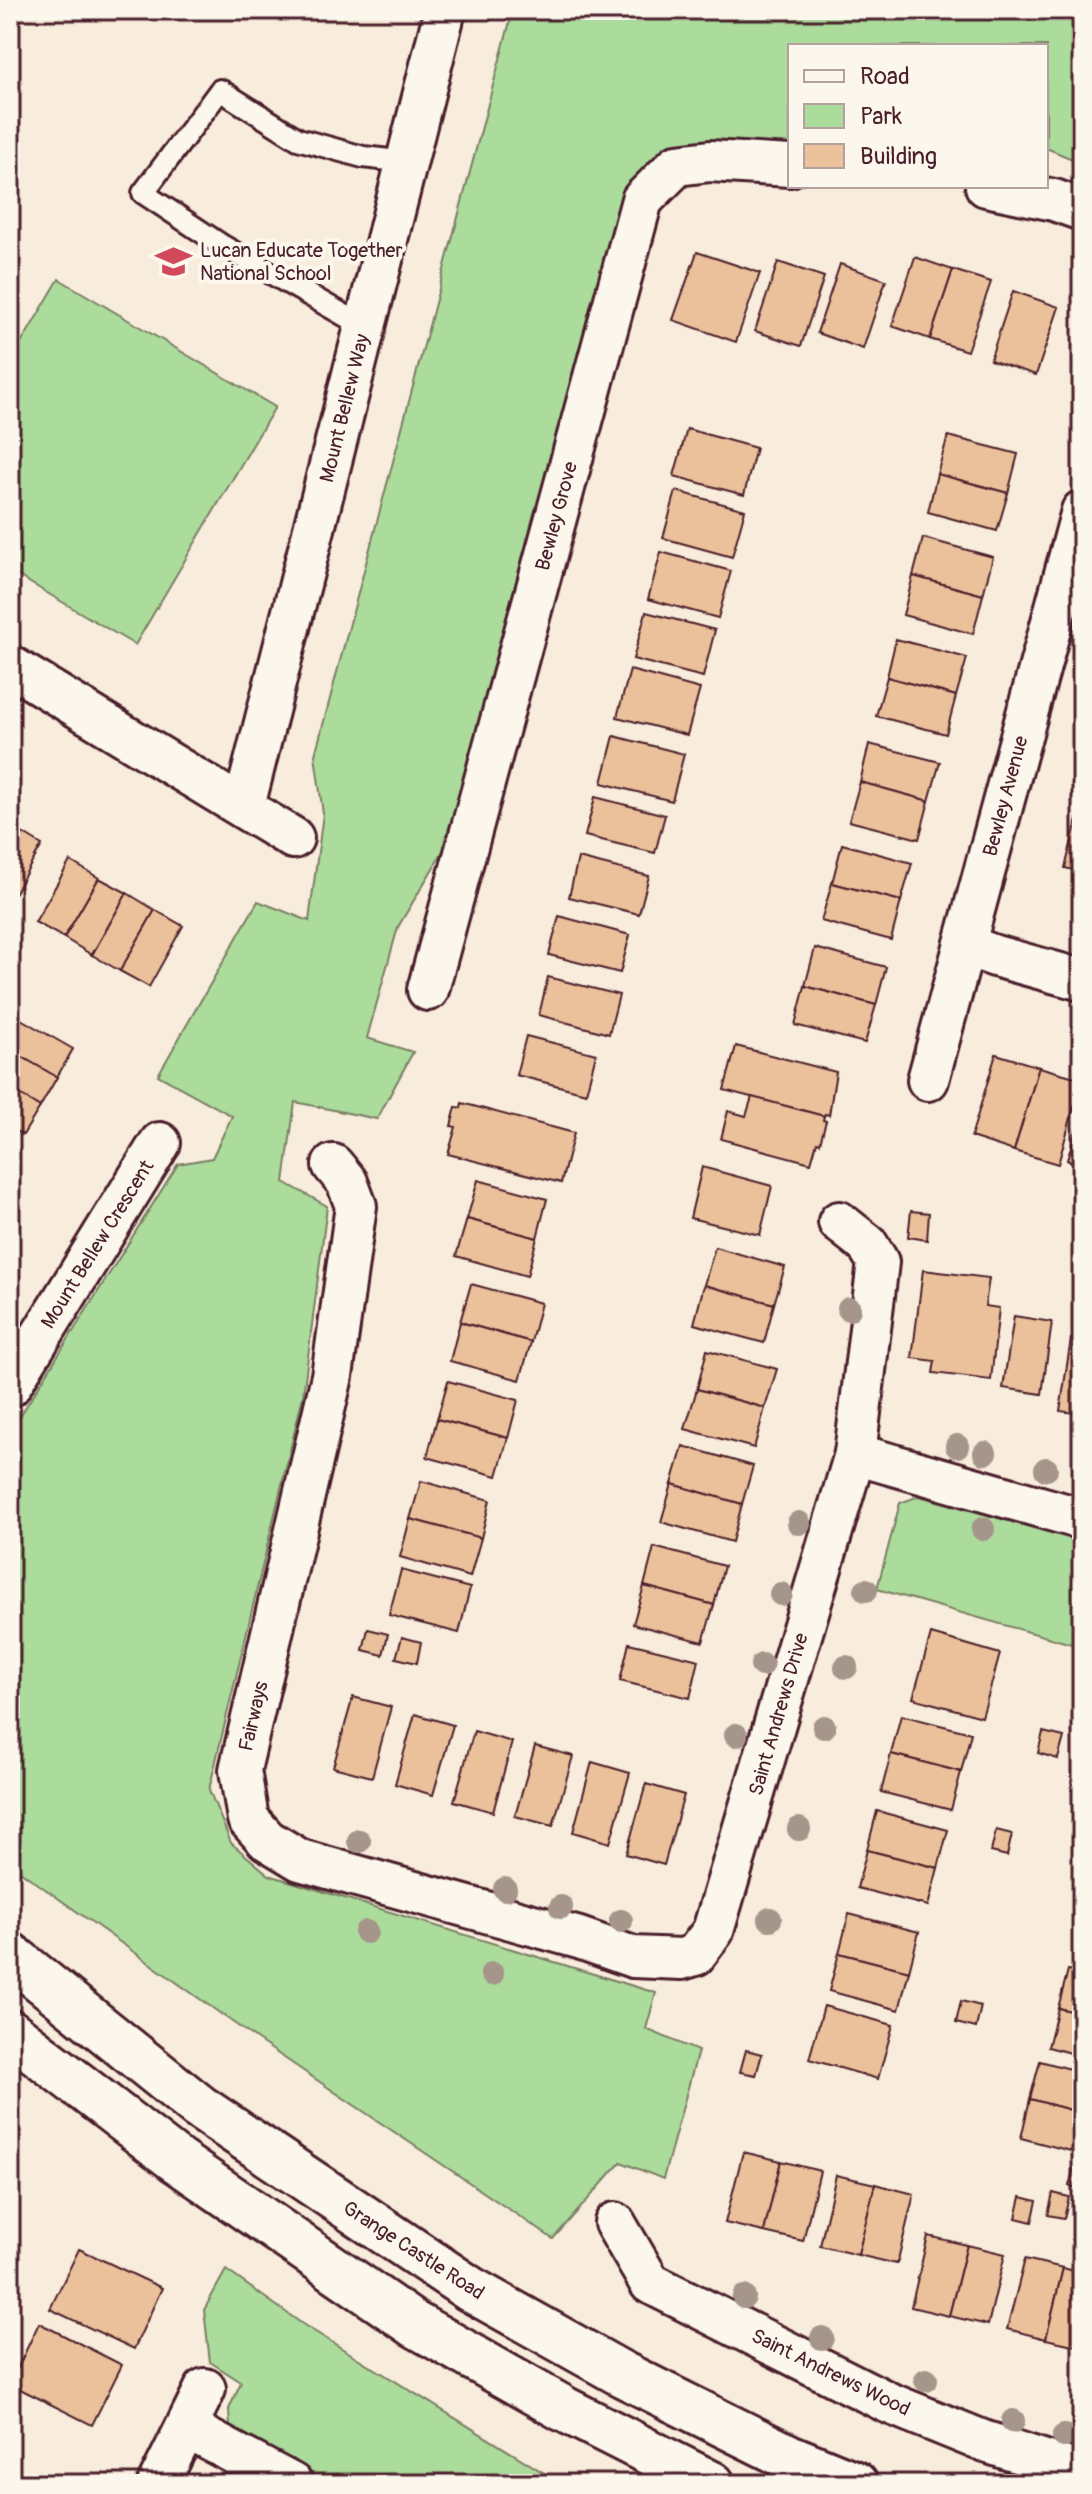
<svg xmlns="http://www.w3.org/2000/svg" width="1092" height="2494" font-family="Pangolin,sans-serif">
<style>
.green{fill:#abdc9c;stroke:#7a7e64;stroke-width:2}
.building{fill:#ebc19b;stroke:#4a1f2b;stroke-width:2}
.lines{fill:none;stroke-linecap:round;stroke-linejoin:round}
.lane-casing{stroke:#4a1f2b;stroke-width:26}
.street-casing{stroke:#4a1f2b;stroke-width:46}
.secondary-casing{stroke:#4a1f2b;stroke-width:50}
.lane{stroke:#fbf7ec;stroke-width:20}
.street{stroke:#fbf7ec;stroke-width:40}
.secondary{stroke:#fbf7ec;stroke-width:44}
.tree{fill:#a6958a}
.labels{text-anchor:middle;stroke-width:8;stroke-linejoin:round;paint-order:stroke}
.poi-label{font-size:20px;fill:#4a1f2b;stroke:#fbf7ec;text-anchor:start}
.street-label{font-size:20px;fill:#4a1f2b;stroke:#fbf7ec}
</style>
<rect width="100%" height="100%" fill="#f8ecdc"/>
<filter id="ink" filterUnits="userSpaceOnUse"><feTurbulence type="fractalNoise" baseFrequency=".0125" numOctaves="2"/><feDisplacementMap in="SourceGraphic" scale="16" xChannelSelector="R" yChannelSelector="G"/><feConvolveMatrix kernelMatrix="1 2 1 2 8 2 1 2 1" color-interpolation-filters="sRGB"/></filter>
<g filter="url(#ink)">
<g class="green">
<path d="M513 10H1082V163L1046 148V46H790V144L704 148 668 158 455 831 398 927 367 1038 413 1052 377 1119 295 1102 284 1182 327 1206 303 1396 209 1790 231 1843 269 1875 656 1993 646 2029 698 2051 663 2179 621 2162 553 2239 259 2041 10 1864V1432L178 1164 212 1158 232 1116 158 1075 258 901 309 921 323 814 315 755Z"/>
<path d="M59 279 275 407 135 645 10 571V362Z"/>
<path d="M919 1496 1082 1541V1647L877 1589 900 1503Z"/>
<path d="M226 2270 304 2325 562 2484H324L242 2442 230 2428 229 2409 241 2382 210 2362 204 2310Z"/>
</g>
<g class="building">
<path d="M697 252 760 273 736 342 673 320Z"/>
<path d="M915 257 953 270 930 339 892 326Z"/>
<path d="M778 262 824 277 801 346 755 331Z"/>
<path d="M840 264 886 280 863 349 817 333Z"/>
<path d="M953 270 991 282 967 351 930 339Z"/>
<path d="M1013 291 1059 307 1036 375 990 360Z"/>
<path d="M687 429 756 448 744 495 674 476Z"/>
<path d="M948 436 1018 454 1008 493 937 474Z"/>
<path d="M937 474 1008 493 997 531 928 512Z"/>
<path d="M676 491 745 510 732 557 663 538Z"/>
<path d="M923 538 993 557 983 595 913 576Z"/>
<path d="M661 552 731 571 718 618 648 599Z"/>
<path d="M913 576 983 595 973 634 903 615Z"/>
<path d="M646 612 715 630 703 677 633 659Z"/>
<path d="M896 639 967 658 956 696 887 677Z"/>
<path d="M630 670 700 689 687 735 617 717Z"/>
<path d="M887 677 956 696 946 734 876 716Z"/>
<path d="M614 736 684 754 672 801 602 783Z"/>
<path d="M869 744 940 762 929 801 860 782Z"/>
<path d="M860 782 929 801 919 839 849 821Z"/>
<path d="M595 797 665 815 655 853 585 836Z"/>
<path d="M1082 800V872L1065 868Z"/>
<path d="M14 828 42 845 10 901V835Z"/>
<path d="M842 844 912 863 901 901 832 883Z"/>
<path d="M578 858 649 876 639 914 569 897Z"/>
<path d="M70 861 99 878 64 938 35 922Z"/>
<path d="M99 878 127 893 92 955 64 938Z"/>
<path d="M832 883 901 901 891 940 821 921Z"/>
<path d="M127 893 155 910 120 971 92 955Z"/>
<path d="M155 910 183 926 149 987 120 971Z"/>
<path d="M559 916 630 935 620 973 549 955Z"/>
<path d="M815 948 886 967 876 1005 805 986Z"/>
<path d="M548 977 619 995 609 1034 539 1015Z"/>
<path d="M805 986 876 1005 865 1043 795 1025Z"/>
<path d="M12 1014 73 1049 57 1077 10 1050V1018Z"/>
<path d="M526 1036 596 1054 586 1093 516 1075Z"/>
<path d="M736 1046 836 1072 829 1115 825 1114 824 1116 724 1090Z"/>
<path d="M10 1050 57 1077 40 1107 10 1089Z"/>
<path d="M996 1054 1039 1067 1014 1151 971 1137Z"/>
<path d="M1039 1067 1082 1079 1058 1164 1014 1151Z"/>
<path d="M10 1089 40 1107 23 1135 10 1128Z"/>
<path d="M752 1097 824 1116 823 1120 826 1121 820 1143 817 1142 811 1163 721 1139 728 1111 746 1116Z"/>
<path d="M462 1103 574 1133 561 1183 448 1154 456 1127 451 1126 456 1107 461 1108Z"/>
<path d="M1082 1111V1165L1067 1160Z"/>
<path d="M702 1167 772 1186 760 1235 690 1218Z"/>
<path d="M478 1180 547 1199 537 1238 467 1219Z"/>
<path d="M911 1211 929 1213 927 1240 908 1237Z"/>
<path d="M467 1219 537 1238 527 1276 456 1256Z"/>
<path d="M715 1247 785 1267 774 1304 704 1285Z"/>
<path d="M923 1270 989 1278 985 1306 999 1308 991 1380 933 1373 935 1361 912 1358Z"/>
<path d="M471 1284 541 1303 531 1342 460 1322Z"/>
<path d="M704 1285 774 1304 764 1343 694 1324Z"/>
<path d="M1014 1316 1052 1322 1042 1394 1003 1388Z"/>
<path d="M460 1322 531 1342 520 1380 450 1361Z"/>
<path d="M1071 1339 1082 1341V1414L1060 1411Z"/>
<path d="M707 1350 777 1369 765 1408 697 1389Z"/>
<path d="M448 1381 518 1400 508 1438 437 1419Z"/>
<path d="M697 1389 765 1408 754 1448 685 1429Z"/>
<path d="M437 1419 508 1438 497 1476 427 1457Z"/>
<path d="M683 1446 753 1466 742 1504 672 1484Z"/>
<path d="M421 1481 490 1500 481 1538 410 1519Z"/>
<path d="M672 1484 742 1504 732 1542 661 1522Z"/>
<path d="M410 1519 481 1538 470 1577 400 1557Z"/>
<path d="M654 1547 724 1566 714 1605 644 1586Z"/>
<path d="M401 1570 470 1588 459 1633 389 1615Z"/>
<path d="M644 1586 714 1605 703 1642 633 1624Z"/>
<path d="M368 1629 388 1634 383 1655 363 1650Z"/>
<path d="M931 1634 1000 1654 982 1717 913 1698Z"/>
<path d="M402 1637 421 1642 417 1663 396 1658Z"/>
<path d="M629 1643 699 1660 690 1698 620 1681Z"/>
<path d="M353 1697 391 1707 372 1777 333 1767Z"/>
<path d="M415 1714 453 1725 433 1795 395 1784Z"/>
<path d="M901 1715 971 1733 961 1772 891 1754Z"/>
<path d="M474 1731 512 1742 493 1812 454 1801Z"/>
<path d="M1043 1732 1064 1737 1058 1759 1038 1753Z"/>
<path d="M535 1746 573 1756 553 1826 515 1816Z"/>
<path d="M891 1754 961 1772 951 1810 881 1792Z"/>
<path d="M592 1762 630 1773 610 1843 573 1832Z"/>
<path d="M646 1784 684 1795 664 1865 626 1854Z"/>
<path d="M877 1811 948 1830 938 1868 867 1850Z"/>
<path d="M996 1830 1012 1834 1007 1856 991 1852Z"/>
<path d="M867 1850 938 1868 928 1906 857 1888Z"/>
<path d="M849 1914 919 1932 909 1971 839 1953Z"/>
<path d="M1082 1915V1949L1074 1947Z"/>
<path d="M839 1953 909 1971 899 2010 829 1991Z"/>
<path d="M1068 1970 1082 1973V2014L1058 2008Z"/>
<path d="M961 2001 981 2006 976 2028 956 2023Z"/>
<path d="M824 2006 893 2025 878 2079 809 2059Z"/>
<path d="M1058 2008 1082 2014V2056L1048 2047Z"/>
<path d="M746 2050 762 2054 756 2075 740 2072Z"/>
<path d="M1040 2061 1082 2072V2113L1030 2099Z"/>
<path d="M1030 2099 1082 2113V2154L1021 2138Z"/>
<path d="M743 2152 781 2161 764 2232 725 2223Z"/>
<path d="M781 2161 820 2171 803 2241 764 2232Z"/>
<path d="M1075 2164 1082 2166V2189L1069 2186Z"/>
<path d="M836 2175 875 2184 858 2255 820 2246Z"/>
<path d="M875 2184 914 2194 897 2264 858 2255Z"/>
<path d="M1053 2193 1069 2197 1064 2218 1048 2215Z"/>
<path d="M1021 2197 1037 2201 1032 2222 1016 2218Z"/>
<path d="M928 2236 967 2245 949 2316 911 2307Z"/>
<path d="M967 2245 1005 2254 988 2325 949 2316Z"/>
<path d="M79 2249 162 2288 134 2349 50 2309Z"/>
<path d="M1025 2259 1063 2268 1046 2339 1007 2329Z"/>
<path d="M1063 2268 1082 2273V2347L1046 2339Z"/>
<path d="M39 2323 122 2365 92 2425 10 2384Z"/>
</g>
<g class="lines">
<defs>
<path id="lane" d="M365 327 223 246 143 193 220 90 298 139 363 157 407 162"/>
<g id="street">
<path d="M986 186 1054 200 1082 210"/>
<path d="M10 666 293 838"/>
<path d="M244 806 445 10"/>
<path d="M965 945 995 956 1082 980"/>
<path d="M428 990 642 200 677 165 710 161 790 166"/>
<path d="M928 1080 1082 511"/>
<path d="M333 1165 347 1182 356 1206 332 1376 240 1770 248 1819 267 1840 300 1860 579 1938 633 1957 682 1959 695 1955 713 1931 855 1454 1082 1519"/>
<path d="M839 1222 867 1244 878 1262 855 1454"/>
<path d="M10 1386 160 1143"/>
<path d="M615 2223 650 2283 889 2403 983 2441 1082 2473"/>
<path d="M187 2428 292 2484"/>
<path d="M158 2484 205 2389"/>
</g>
<g id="secondary">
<path d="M10 1955 199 2107 470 2289 622 2374 789 2457 855 2484"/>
<path d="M10 2032 176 2160 414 2324 564 2409 712 2484"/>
</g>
</defs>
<use href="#lane" class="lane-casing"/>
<use href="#street" class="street-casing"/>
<use href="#secondary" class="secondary-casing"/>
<use href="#lane" class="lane"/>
<use href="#street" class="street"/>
<use href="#secondary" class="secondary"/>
</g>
<g class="tree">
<circle cx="849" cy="1309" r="12"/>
<circle cx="957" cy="1446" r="12"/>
<circle cx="985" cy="1453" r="12"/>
<circle cx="1046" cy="1469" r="12"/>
<circle cx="799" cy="1523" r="12"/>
<circle cx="983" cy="1529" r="12"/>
<circle cx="866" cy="1590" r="12"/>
<circle cx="781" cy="1594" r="12"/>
<circle cx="762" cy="1665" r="12"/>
<circle cx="846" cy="1667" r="12"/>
<circle cx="824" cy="1727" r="12"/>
<circle cx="736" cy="1735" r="12"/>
<circle cx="799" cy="1829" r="12"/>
<circle cx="359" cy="1841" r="12"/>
<circle cx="505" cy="1889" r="12"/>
<circle cx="561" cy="1907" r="12"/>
<circle cx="770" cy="1919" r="12"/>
<circle cx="621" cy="1921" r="12"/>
<circle cx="366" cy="1932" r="12"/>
<circle cx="492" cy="1974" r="12"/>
<circle cx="744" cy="2297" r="12"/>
<circle cx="822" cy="2338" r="12"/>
<circle cx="926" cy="2380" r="12"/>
<circle cx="1013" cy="2421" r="12"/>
<circle cx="1064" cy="2436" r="12"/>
</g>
</g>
<defs>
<symbol id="school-bare" viewBox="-9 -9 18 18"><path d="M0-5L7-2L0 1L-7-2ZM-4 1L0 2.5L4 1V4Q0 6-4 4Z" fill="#d1495b" stroke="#fbf7ec" stroke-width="2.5" paint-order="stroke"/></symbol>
</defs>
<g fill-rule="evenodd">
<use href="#school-bare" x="148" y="236" width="51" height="51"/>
</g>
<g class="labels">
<g class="poi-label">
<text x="200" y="257">Lucan Educate Together<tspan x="200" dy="23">National School</tspan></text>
</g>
<g class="street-label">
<text transform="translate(344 408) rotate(-76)" y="7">Mount Bellew Way</text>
<text transform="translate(556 516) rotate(-75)" y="7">Bewley Grove</text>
<text transform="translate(1005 796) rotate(-75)" y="7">Bewley Avenue</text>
<text transform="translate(97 1244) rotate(-58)" y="7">Mount Bellew Crescent</text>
<text transform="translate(778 1714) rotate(-74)" y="7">Saint Andrews Drive</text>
<text transform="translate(253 1716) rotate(-77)" y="7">Fairways</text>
<text transform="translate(414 2250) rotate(33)" y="7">Grange Castle Road</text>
<text transform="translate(831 2372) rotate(26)" y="7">Saint Andrews Wood</text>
</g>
</g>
<rect width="1092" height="2494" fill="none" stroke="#fbf7ec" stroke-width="40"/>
<rect x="20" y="20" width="1052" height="2454" fill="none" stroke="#4a1f2b" stroke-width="3" filter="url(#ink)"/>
<rect x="788" y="44" width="260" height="144" fill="#fbf7ec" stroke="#b4a19f" stroke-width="2"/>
<rect x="804" y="70" width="40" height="12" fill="#fbf7ec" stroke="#b4a19f" stroke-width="2"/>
<text x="860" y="84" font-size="24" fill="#4a1f2b">Road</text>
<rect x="804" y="104" width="40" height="24" fill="#abdc9c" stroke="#b4a19f" stroke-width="2"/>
<text x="860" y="124" font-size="24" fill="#4a1f2b">Park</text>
<rect x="804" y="144" width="40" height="24" fill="#ebc19b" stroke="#b4a19f" stroke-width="2"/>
<text x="860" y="164" font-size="24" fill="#4a1f2b">Building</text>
</svg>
